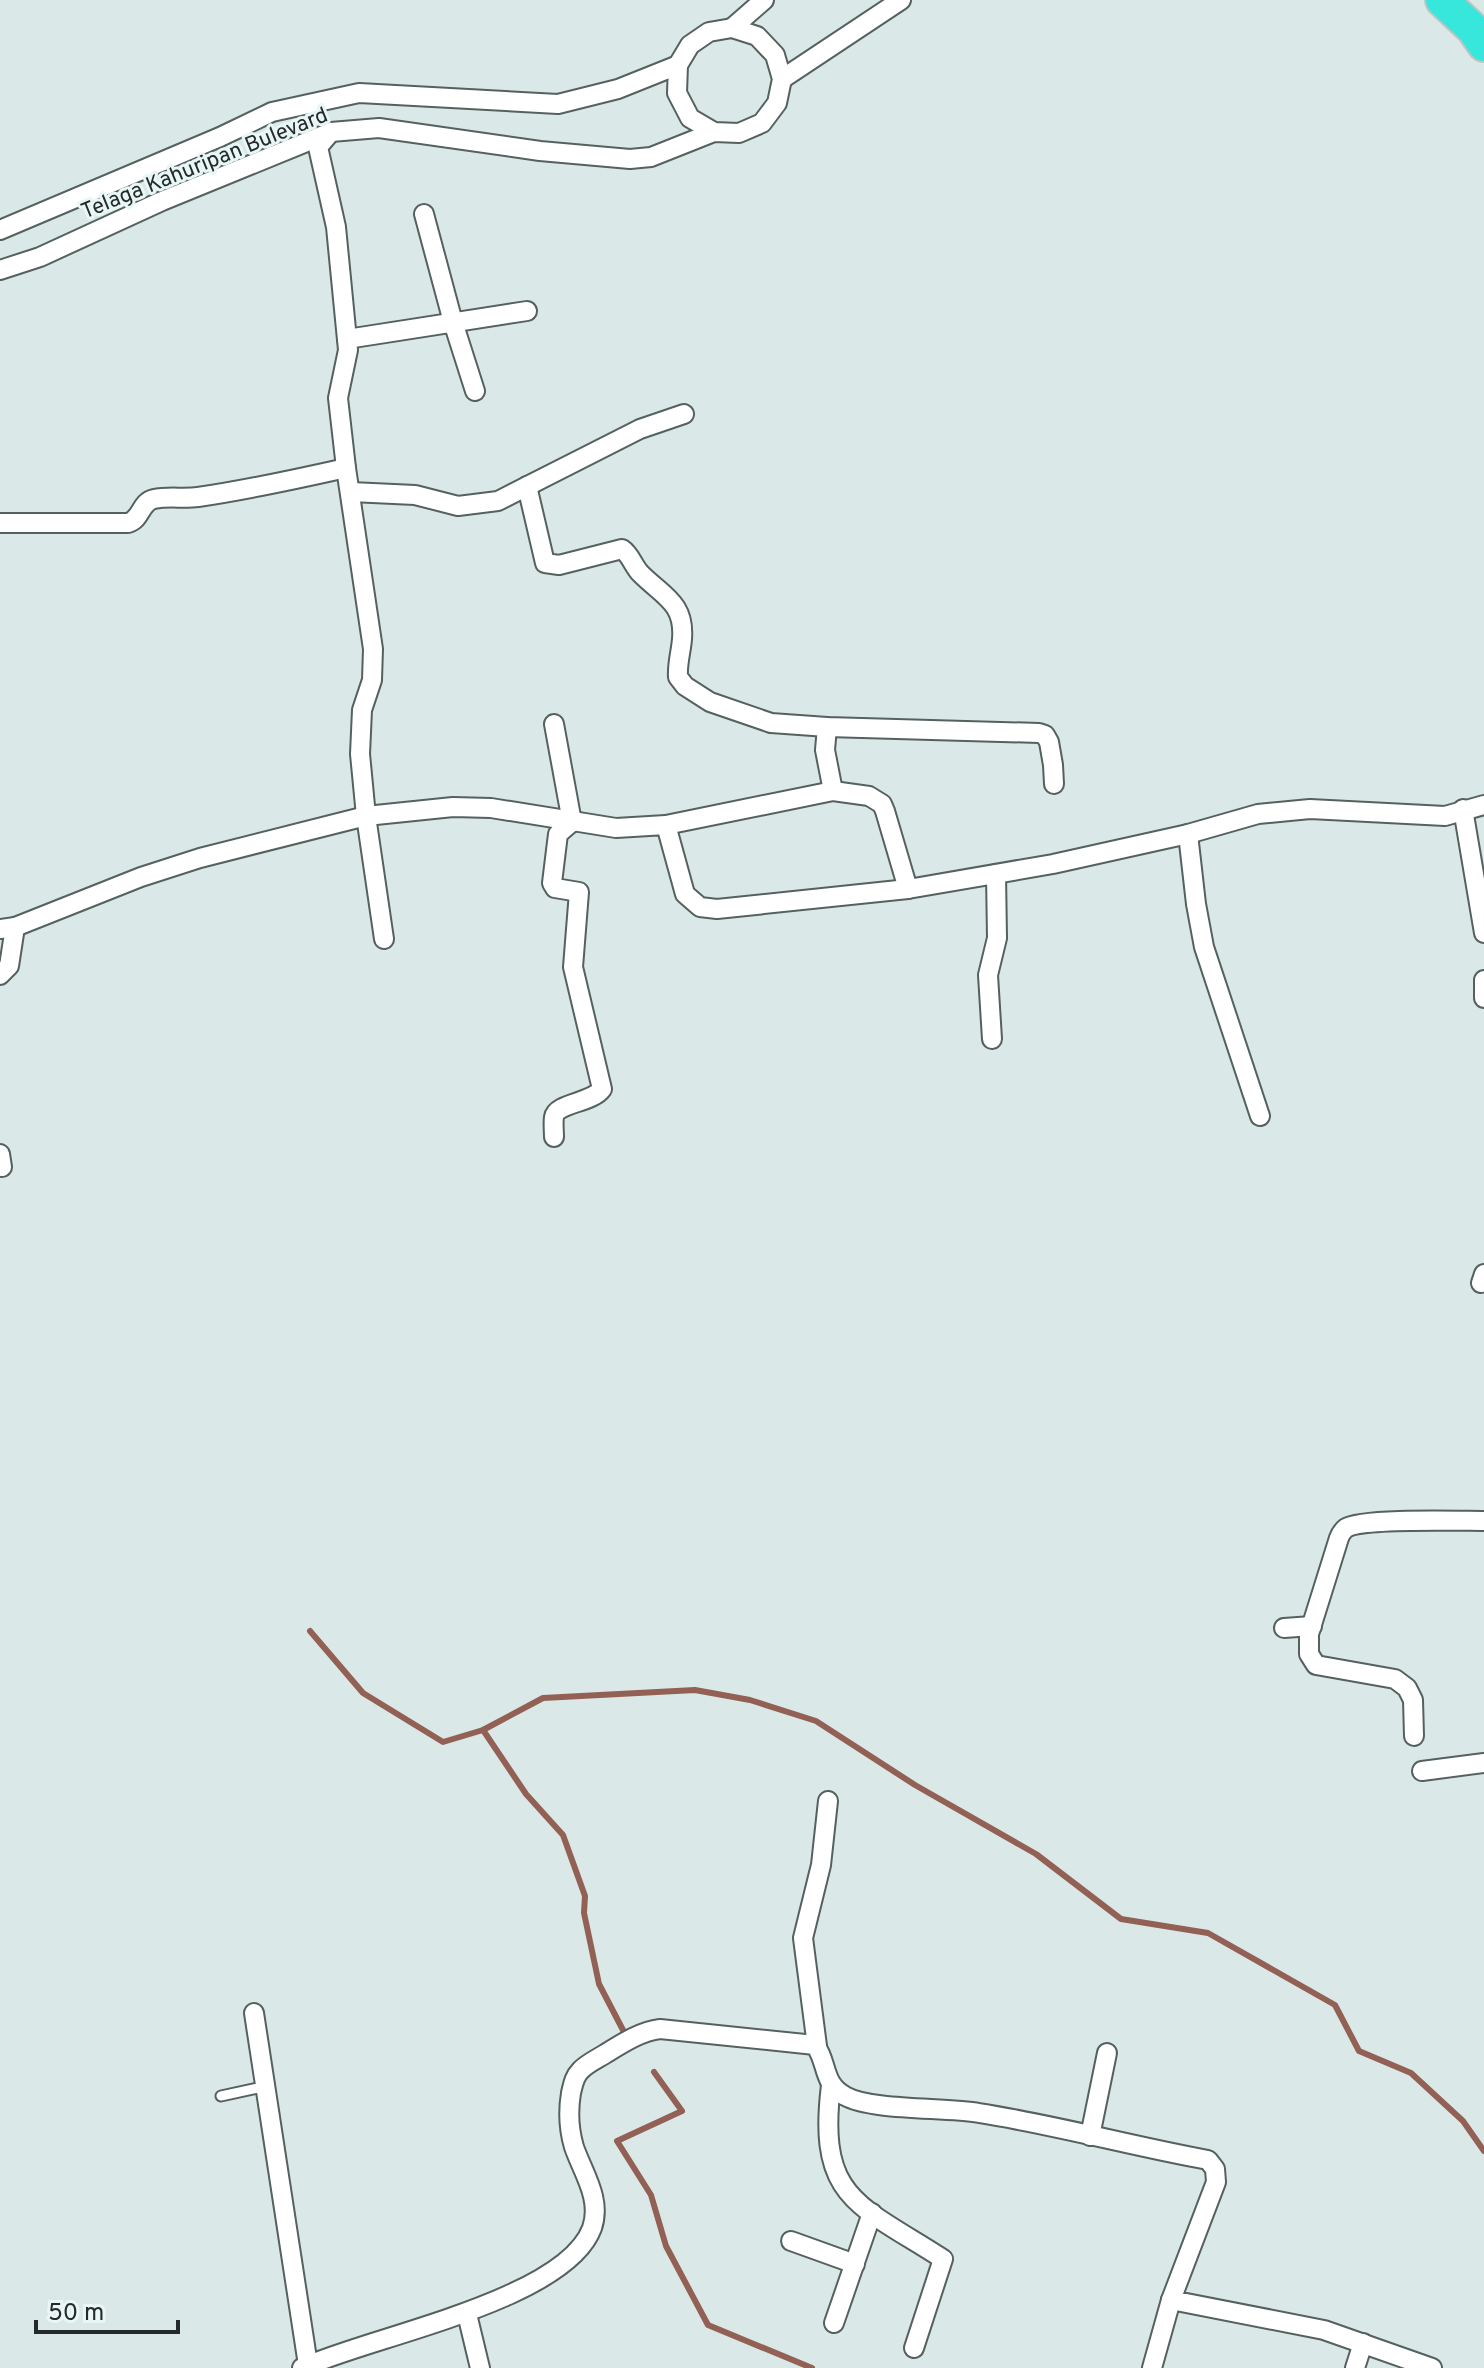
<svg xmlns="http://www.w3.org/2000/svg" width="1484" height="2368" font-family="Overpass,sans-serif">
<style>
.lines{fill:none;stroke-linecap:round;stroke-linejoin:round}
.stream{stroke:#926055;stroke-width:6}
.lane-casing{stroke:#54615f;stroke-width:13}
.street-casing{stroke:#54615f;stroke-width:22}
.highway-casing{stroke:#c2c3c3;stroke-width:36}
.lane{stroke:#fff;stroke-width:9}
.street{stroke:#fff;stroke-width:18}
.highway{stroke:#38e7dc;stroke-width:32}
.labels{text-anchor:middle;stroke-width:6;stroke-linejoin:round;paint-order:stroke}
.street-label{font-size:22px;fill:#242a29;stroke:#e8f6f5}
</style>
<rect width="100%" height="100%" fill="#dae9e7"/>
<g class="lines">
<g class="stream">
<path d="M310 1631 363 1693 443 1742 483 1730 543 1698 695 1690 750 1700 816 1721 915 1785 1036 1854 1121 1919 1208 1933 1335 2005 1359 2051 1411 2073 1463 2121 1484 2151"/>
<path d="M483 1730 526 1794 563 1835 585 1896 584 1913 599 1984 624 2032"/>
<path d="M654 2072 682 2111 617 2141 651 2195 666 2246 708 2325 812 2368"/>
</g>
<defs>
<path id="lane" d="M221 2096 267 2086"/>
<g id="street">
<path d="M732 28 764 0"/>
<path d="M782 79 901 0"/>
<path d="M330 133 318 147 336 227 348 350 338 398 346 468 373 649 372 680 362 710 360 754 366 816 384 939"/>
<path d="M424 214 453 322 475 391"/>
<path d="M0 230 220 137 272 112 359 93 558 104 618 89 678 65"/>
<path d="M0 270 40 257 162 201 331 132 379 128 540 151 630 159 651 157 714 132 739 133 762 123 777 103 782 79 775 55 757 36 732 28 709 32 690 45 678 65 677 93 690 118 714 132"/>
<path d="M347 339 527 311"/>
<path d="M527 486 545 563 559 565 622 549C631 555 633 566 641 574 663 596 685 603 682 639 681 652 677 664 678 677L685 686 710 702 771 723 827 727 1039 733 1045 735 1049 742 1053 765 1054 784"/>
<path d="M351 492 415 495 458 506 498 501 640 429 684 414"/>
<path d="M0 523H128C142 519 140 502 154 499 168 496 184 499 198 497 248 490 297 479 346 468"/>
<path d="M554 724 572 822 558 834 552 883 555 888 579 892 573 967 602 1089C592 1103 556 1103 554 1117 553 1123 554 1131 554 1137"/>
<path d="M827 727 825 750 833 791"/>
<path d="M1463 809 1484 933"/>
<path d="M666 825 833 791 869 796 882 804 885 811 908 889"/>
<path d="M1188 834 1196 904 1204 947 1260 1116"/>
<path d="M0 929 15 927 141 877 200 858 366 816 453 807 491 808 616 828 666 825 685 894 700 907 717 909 908 889 1053 864 1188 834 1258 814 1310 809 1445 816 1484 805"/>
<path d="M0 975 9 966 15 927"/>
<path d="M1484 980V998"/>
<path d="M992 1039 988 975 997 938 996 874"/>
<path d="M0 1154 2 1167"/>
<path d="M1481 1283 1484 1274"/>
<path d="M1284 1628 1312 1626"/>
<path d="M1414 1736 1413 1700 1407 1688 1395 1679 1316 1665 1309 1654V1634L1339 1538C1341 1533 1342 1531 1346 1528 1362 1518 1460 1521 1484 1521"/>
<path d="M1422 1771 1484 1763"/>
<path d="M254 2013 308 2365"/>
<path d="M817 2046 803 1938 821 1865 828 1801"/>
<path d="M831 2085C817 2199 858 2204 943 2259L914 2348"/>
<path d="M1090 2136 1107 2053"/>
<path d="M791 2241 855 2264"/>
<path d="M467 2314 480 2368"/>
<path d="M834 2323 872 2213"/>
<path d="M302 2368C368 2337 565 2301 592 2228 602 2199 583 2173 574 2147 569 2130 568 2111 571 2093 573 2085 574 2077 580 2071 586 2064 597 2059 605 2054 621 2044 641 2031 660 2029L815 2045C828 2062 822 2084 845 2096 872 2111 945 2107 979 2113 1056 2125 1131 2146 1208 2160L1215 2169 1216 2182 1171 2300 1324 2330 1432 2368"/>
<path d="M1152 2368 1171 2300"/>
<path d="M1355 2368 1363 2343"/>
</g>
<path id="highway" d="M1442 0 1473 29 1484 45"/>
</defs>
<use href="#lane" class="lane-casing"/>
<use href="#street" class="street-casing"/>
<use href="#highway" class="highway-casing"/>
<use href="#lane" class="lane"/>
<use href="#street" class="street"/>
<use href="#highway" class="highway"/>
</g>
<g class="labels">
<g class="street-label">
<text transform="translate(204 162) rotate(-22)" y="8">Telaga Kahuripan Bulevard</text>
</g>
</g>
<path d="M36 2320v12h142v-12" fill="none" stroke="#242a29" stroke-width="4"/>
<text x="48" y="2320" font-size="24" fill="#242a29" stroke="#e8f6f5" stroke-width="6" paint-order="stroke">50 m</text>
</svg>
